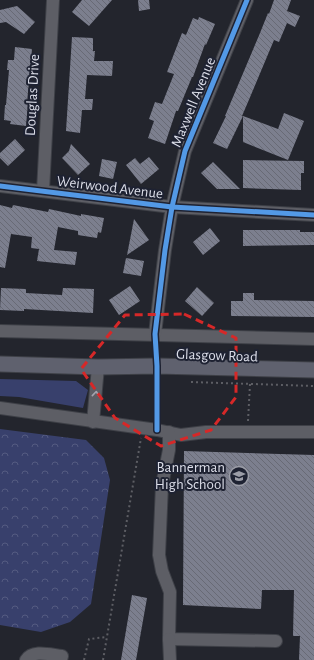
<svg xmlns="http://www.w3.org/2000/svg" width="314" height="660" font-family="'Alegreya Sans',sans-serif">
<style>
.grass{fill:#38406c}
.park{fill:url(#park-crowns)}
.building{fill:url(#building-back-hatch)}
.lines{fill:none;stroke-linecap:round;stroke-linejoin:round}
.minor-casing{stroke:#3e4047;stroke-width:14}
.major-casing{stroke:#3e4047;stroke-width:17}
.path{stroke:#5d5e64;stroke-width:2;stroke-dasharray:2 3;stroke-linecap:butt}
.minor{stroke:#5d5e65;stroke-width:12}
.major{stroke:#5f616e;stroke-width:15}
.cycleway-casing{stroke:#1e2232;stroke-width:8}
.cycleway{stroke:#5399e6;stroke-width:5}
.oneway{stroke:#a3a4ae}
.marked{fill:none;stroke:#d62828;stroke-width:3;stroke-dasharray:8 5;stroke-linejoin:round}
.labels{text-anchor:middle;stroke-width:4;stroke-linejoin:round;paint-order:stroke}
.street-label{font-size:15px;fill:#dcdee9;stroke:#1e2232}
.poi-label{font-size:15px;fill:#dcdee9;stroke:#1e2232;text-anchor:end}
</style>
<defs>
<pattern id="park-crowns" width="20" height="18" patternUnits="userSpaceOnUse"><rect width="20" height="18" fill="#38406c"/><path d="M2 6a3 3 0 1 1 6 0M12 15a3 3 0 1 1 6 0" fill="none" stroke="#545b81"/></pattern>
<pattern id="building-back-hatch" width="6" height="6" patternUnits="userSpaceOnUse"><rect width="6" height="6" fill="#7c7f8e"/><path d="M-1 5l2 2M0 0l6 6M5-1l2 2" fill="none" stroke="#686a75"/></pattern>
</defs>
<rect width="100%" height="100%" fill="#23252d"/>
<path class="grass" d="M0 379 76 381 88 390 83 408 19 397 0 396Z"/>
<path class="park" d="M0 429 86 440 104 458 110 480 91 604 70 622 41 632 0 625Z"/>
<g class="building">
<path d="M82 0H112L89 26 72 12Z"/>
<path d="M138 0H149L150 9 139 11Z"/>
<path d="M274 0H291L287 11 300 16 295 27 287 23 279 42 274 40 248 102 242 116H243L227 149 213 143 226 116H225L260 33 268 13 269 14Z"/>
<path d="M17 6 35 22 24 34 6 22 0 23V10Z"/>
<path d="M199 17 215 24 206 45 205 44 193 77H192L178 111H176L165 144 148 138 154 121 149 119 155 102 162 104 174 74 167 72 182 33 186 35 193 18 198 20Z"/>
<path d="M72 37 93 38V51H95L94 61H113L112 76 87 75 85 99H93L92 110H82L80 133 66 131Z"/>
<path d="M15 47 32 49 27 103H28L26 126 10 124 11 121 4 120 5 105H6L9 70H7L8 60H14Z"/>
<path d="M284 113 304 121 288 160 243 142V116L278 129Z"/>
<path d="M15 139 25 150 8 166 0 158V153Z"/>
<path d="M71 144 90 164 78 175 62 158 69 151Z"/>
<path d="M149 157 159 169 141 184 126 165 135 158 140 164Z"/>
<path d="M102 159 117 162 113 179 99 176Z"/>
<path d="M243 160 304 161V173H301V190L243 188Z"/>
<path d="M213 162 240 189H217L201 173Z"/>
<path d="M0 205 12 208 13 205 48 212 49 209 81 216V214L104 218 101 233 98 232 97 238 78 235V231L58 227 54 250 77 252 75 265 37 261 39 249 31 248 32 237 11 234 5 268 0 267Z"/>
<path d="M134 219 149 240 127 255Z"/>
<path d="M210 228 220 241 203 255 193 242Z"/>
<path d="M243 230H300V232H314V245L243 246Z"/>
<path d="M126 258 144 261 141 276 123 273Z"/>
<path d="M130 286 140 301 119 315 109 300Z"/>
<path d="M197 287 214 303 202 316 185 301Z"/>
<path d="M1 288 26 289V293L62 295 63 288 94 289 93 313 24 309V311L0 310Z"/>
<path d="M243 293H254V300L314 301V317L231 316V301H243Z"/>
<path d="M184 451 314 455V660H299L300 636H293L294 590H262L261 609 183 605Z"/>
<path d="M132 595 147 598 136 660H121Z"/>
</g>
<g class="lines">
<defs>
<g id="minor">
<path d="M0 186 172 207 314 215"/>
<path d="M43 191 53 0"/>
<path d="M0 331 314 339"/>
<path d="M155 334 165 250 172 207 185 151 247 0"/>
<path d="M0 408 157 430 181 435 206 432H314"/>
<path d="M93 422 98 367"/>
<path d="M169 432V450L162 485 159 555 162 571 170 592 169 639 276 641"/>
<path d="M169 639 170 660"/>
<path d="M26 660C33 649 51 655 62 656L61 660"/>
</g>
<path id="major" d="M0 364 98 367 157 366 314 370"/>
</defs>
<use href="#minor" class="minor-casing"/>
<use href="#major" class="major-casing"/>
<g class="path">
<path d="M191 382 314 386"/>
<path d="M248 421 250 384"/>
<path d="M84 660 89 639 107 637"/>
<path d="M103 660 141 438"/>
</g>
<use href="#minor" class="minor"/>
<use href="#major" class="major"/>
<defs>
<g id="cycleway">
<path d="M0 186 172 207 314 215"/>
<path d="M157 430V366L155 334 165 250 172 207 185 151 247 0"/>
</g>
</defs>
<use href="#cycleway" class="cycleway-casing"/>
<use href="#cycleway" class="cycleway"/>
</g>
<defs><path id="oneway-chevron" d="M-2-3.5L2.5 0L-2 3.5" fill="none" stroke-width="1.6" stroke-linecap="round" stroke-linejoin="round"/></defs>
<use class="oneway" href="#oneway-chevron" transform="translate(96 394) rotate(-84)"/>
<path class="marked" d="M184 314 236 338V397L211 430 161 446 115 418 81 369 125 315Z"/>
<defs>
<symbol id="school-ring" viewBox="-11 -11 22 22"><circle r="9.5" fill="#1e2232" stroke="#9b9da7" stroke-width="1.5"/><path d="M0-5L7-2L0 1L-7-2ZM-4 1L0 2.5L4 1V4Q0 6-4 4Z" fill="#9b9da7"/></symbol>
</defs>
<g fill-rule="evenodd">
<use href="#school-ring" x="228" y="465" width="22" height="22"/>
</g>
<g class="labels">
<g class="street-label">
<text transform="translate(32 95) rotate(-87)" y="5">Douglas Drive</text>
<text transform="translate(193 102) rotate(-68)" y="5">Maxwell Avenue</text>
<text transform="translate(110 187) rotate(7)" y="5">Weirwood Avenue</text>
<text transform="translate(217 355) rotate(2)" y="5">Glasgow Road</text>
</g>
<g class="poi-label">
<text x="225" y="472">Bannerman<tspan x="225" dy="17">High School</tspan></text>
</g>
</g>
</svg>
